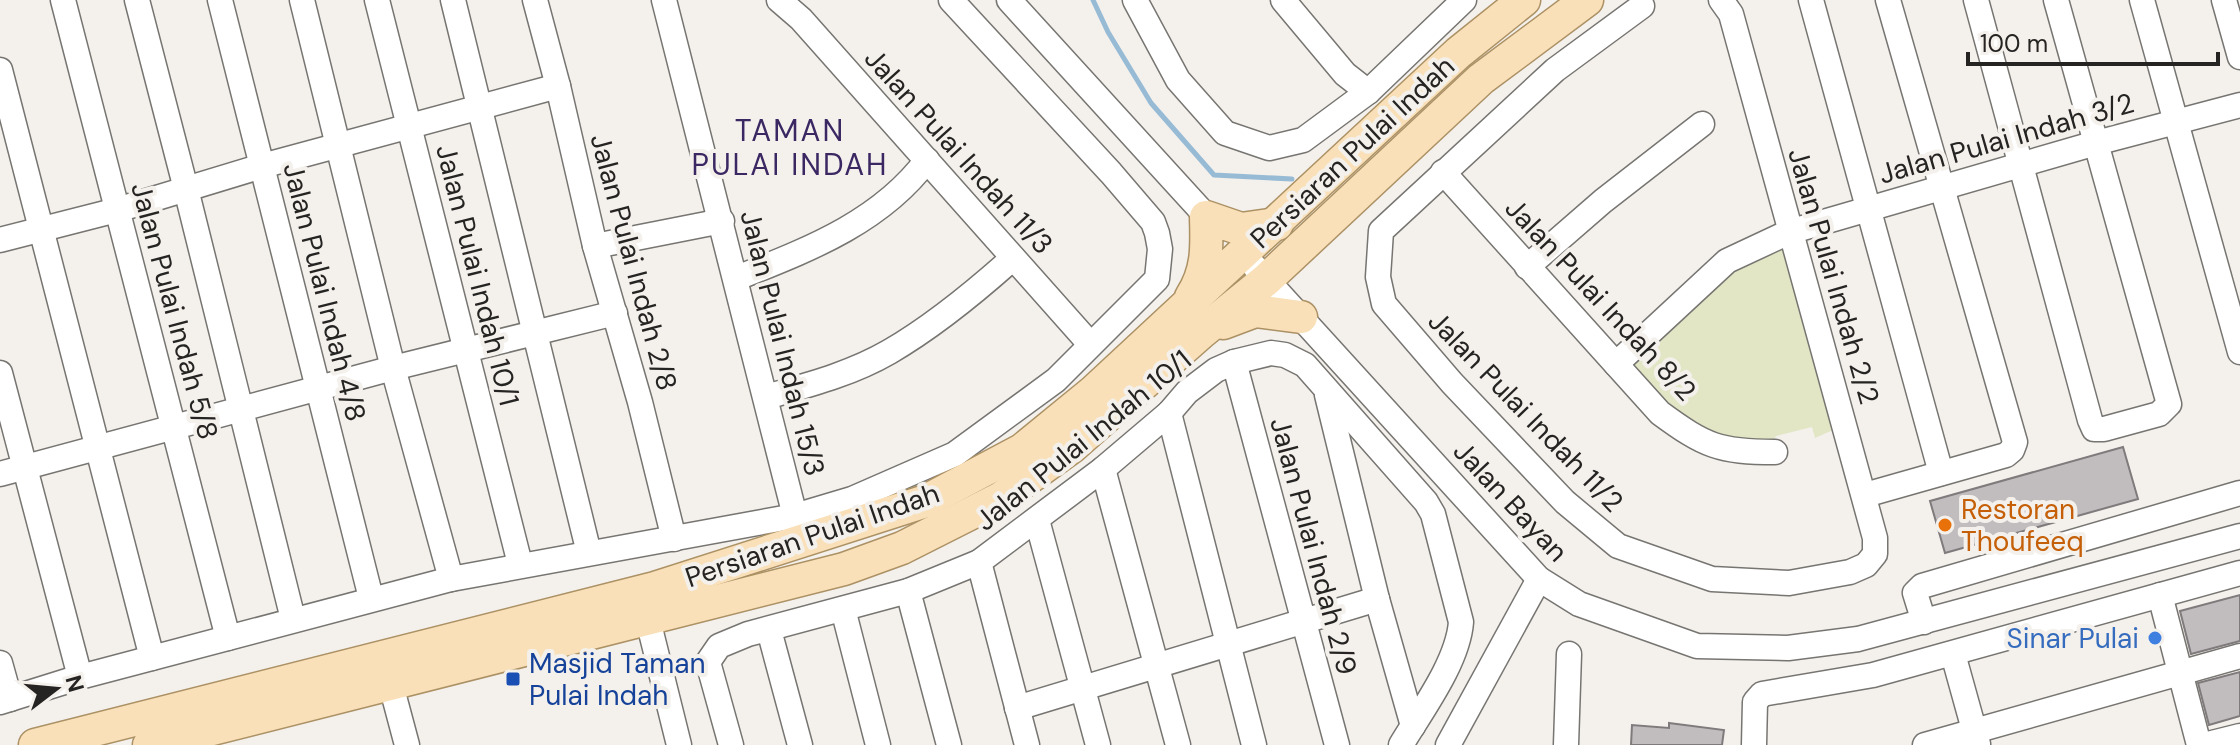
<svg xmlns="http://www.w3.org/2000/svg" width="2240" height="745" font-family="'DM Sans',sans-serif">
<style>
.green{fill:#e2e6c5}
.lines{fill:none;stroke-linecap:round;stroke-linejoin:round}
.stream{stroke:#98bbd5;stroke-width:5}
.building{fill:#c1bcbd;stroke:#7f7a7c;stroke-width:2}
.minor-casing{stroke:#777571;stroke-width:27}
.major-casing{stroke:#ac9165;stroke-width:35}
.minor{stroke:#fff;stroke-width:24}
.major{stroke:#f9e0b8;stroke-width:32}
.food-dot{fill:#e8710a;stroke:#f4f1ed;stroke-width:3}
.shop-dot{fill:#3f7fe0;stroke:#f4f1ed;stroke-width:3}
.transit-dot{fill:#1a4fb4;stroke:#f4f1ed;stroke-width:3}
.labels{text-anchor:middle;stroke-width:8;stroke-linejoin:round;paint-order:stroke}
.street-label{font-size:28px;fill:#252422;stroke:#f4f1ed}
.food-label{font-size:28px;fill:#c56008;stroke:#f4f1ed;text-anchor:start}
.shop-label{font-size:28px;fill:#366cbe;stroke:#f4f1ed;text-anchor:end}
.transit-label{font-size:28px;fill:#164399;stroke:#f4f1ed;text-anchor:start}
.neighbourhood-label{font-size:30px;letter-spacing:2px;fill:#3b2863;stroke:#f4f1ed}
</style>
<rect width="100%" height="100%" fill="#f4f1ed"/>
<path class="green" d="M1781 248 1785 253 1833 430 1815 438 1812 427 1776 436 1771 443 1732 439 1681 417 1633 368 1634 358 1736 263Z"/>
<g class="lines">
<path class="stream" d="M1093 0 1108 32 1151 103 1214 175 1292 179"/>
</g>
<g class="building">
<path d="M2123 447 2138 499 1945 553 1930 501Z"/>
<path d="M2240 595V641L2191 654 2180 611Z"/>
<path d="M2240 672V716L2209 725 2198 683Z"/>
<path d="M1669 723 1724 730 1722 745H1631L1632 725 1669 728Z"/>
</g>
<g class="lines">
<defs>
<g id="minor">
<path d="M63 0 228 638"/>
<path d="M137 0 186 189 293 619"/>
<path d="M220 0 371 598"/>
<path d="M302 0 393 368 451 579"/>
<path d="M377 0 520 564"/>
<path d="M453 0 589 553"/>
<path d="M535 0 558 86 595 246 640 402 674 539"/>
<path d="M664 0 795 516"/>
<path d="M779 0 801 19 1090 344"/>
<path d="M1009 0 1218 229"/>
<path d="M1135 0 1178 80 1225 133 1269 148 1303 140 1368 92 1464 0"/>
<path d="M1283 0 1345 74 1368 92"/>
<path d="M1811 0 1941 473"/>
<path d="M1976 0 2090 420 2094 429H2104L2159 414 2169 404 2056 0"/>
<path d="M2142 0 2240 352"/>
<path d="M2224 0 2240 57"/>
<path d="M1642 6 1555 70 1381 231 1378 277 1384 304 1452 383 1565 502 1618 546 1712 579 1789 583 1850 572 1866 565 1875 554V538L1731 14 1721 0"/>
<path d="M0 70 152 658"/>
<path d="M1443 172 1660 413C1705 446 1719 452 1775 452"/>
<path d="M0 240 117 210 262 166 558 86"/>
<path d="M595 246 722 221"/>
<path d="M1255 267 1539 579 1579 604 1697 646 1788 648 1858 639 2240 536"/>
<path d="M1527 267 1603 201 1702 124"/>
<path d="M737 278C807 250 880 223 927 160"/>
<path d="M1234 362 1337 745"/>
<path d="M1616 364 1727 261 1789 232 2096 143 2240 105"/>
<path d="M0 373 80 677"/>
<path d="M1327 395 1377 599 1413 726"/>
<path d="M766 397C808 385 851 374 889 352 934 326 975 292 1013 258"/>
<path d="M1169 413 1254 745"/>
<path d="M1103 469 1178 745"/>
<path d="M0 474 393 368 615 313"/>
<path d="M1865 495 2006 455 2012 450 2015 442 1888 0"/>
<path d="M1037 520 1098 745"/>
<path d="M979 562 1027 745"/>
<path d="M908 591 949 745"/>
<path d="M2160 595 2199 745"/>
<path d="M644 604 679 745"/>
<path d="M843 609 878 745"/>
<path d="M1924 622 1915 593 1922 586 2240 493"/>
<path d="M769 630 800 745"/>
<path d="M1953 654 1978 744"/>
<path d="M0 663 10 699"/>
<path d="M391 685 407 745"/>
<path d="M0 702 80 677 451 579 795 516 852 499 955 454 1056 380 1157 279 1160 249 1157 233 1153 222 1111 173 951 0"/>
<path d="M1017 708 1377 599"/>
<path d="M731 745 708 662 719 646 748 634 908 591 979 562 1103 469 1169 413 1187 392 1216 370 1234 362 1271 353 1285 355 1305 365 1426 502 1433 514 1461 622C1458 662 1422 710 1401 745"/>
<path d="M1448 745 1539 579"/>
<path d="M1566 745 1569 654"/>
<path d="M1754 745 1755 702 1762 694 1873 675 2240 573"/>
<path d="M1925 745 2240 656"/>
<path d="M2204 745 2240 736"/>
</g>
<g id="major">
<path d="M1191 297C1208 271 1207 247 1206 217L1241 229 1277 224"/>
<path d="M1223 323 1255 311 1301 317"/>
<path d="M35 745 655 588 926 501 1022 450 1093 392 1458 53 1524 0"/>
<path d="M149 745 844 569 902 548 1001 498 1073 446 1202 332 1266 280 1481 79 1587 0"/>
</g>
</defs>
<use href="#minor" class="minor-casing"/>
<use href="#major" class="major-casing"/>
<use href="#minor" class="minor"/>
<use href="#major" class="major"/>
</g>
<circle class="food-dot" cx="1945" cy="525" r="8"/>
<circle class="shop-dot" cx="2155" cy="638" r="8"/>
<rect class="transit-dot" x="505" y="671" width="16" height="16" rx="4"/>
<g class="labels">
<g class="street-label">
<text transform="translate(2006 138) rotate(-16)" y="10">Jalan Pulai Indah 3/2</text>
<text transform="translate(959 151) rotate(48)" y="10">Jalan Pulai Indah 11/3</text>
<text transform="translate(1352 152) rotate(-43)" y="10">Persiaran Pulai Indah</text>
<text transform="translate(634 262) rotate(75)" y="10">Jalan Pulai Indah 2/8</text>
<text transform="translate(478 275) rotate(76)" y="10">Jalan Pulai Indah 10/1</text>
<text transform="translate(1834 276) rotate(74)" y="10">Jalan Pulai Indah 2/2</text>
<text transform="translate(325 292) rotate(76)" y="10">Jalan Pulai Indah 4/8</text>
<text transform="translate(1601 299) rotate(47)" y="10">Jalan Pulai Indah 8/2</text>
<text transform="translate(175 311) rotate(75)" y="10">Jalan Pulai Indah 5/8</text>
<text transform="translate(783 343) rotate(76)" y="10">Jalan Pulai Indah 15/3</text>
<text transform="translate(1526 411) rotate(46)" y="10">Jalan Pulai Indah 11/2</text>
<text transform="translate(1083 440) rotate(-39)" y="10">Jalan Pulai Indah 10/1</text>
<text transform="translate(1511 501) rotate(47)" y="10">Jalan Bayan</text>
<text transform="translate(812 535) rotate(-19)" y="10">Persiaran Pulai Indah</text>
<text transform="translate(1314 546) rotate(75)" y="10">Jalan Pulai Indah 2/9</text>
</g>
<g class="food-label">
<text x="1961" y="519">Restoran<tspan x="1961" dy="32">Thoufeeq</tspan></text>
</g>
<g class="shop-label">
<text x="2139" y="648">Sinar Pulai</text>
</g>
<g class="transit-label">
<text x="529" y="673">Masjid Taman<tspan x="529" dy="32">Pulai Indah</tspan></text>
</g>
<g class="neighbourhood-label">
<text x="790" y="141">TAMAN<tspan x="790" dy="34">PULAI INDAH</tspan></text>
</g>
</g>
<g transform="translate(56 689) rotate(74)" stroke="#f4f1ed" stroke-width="6" paint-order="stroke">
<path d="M0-6L14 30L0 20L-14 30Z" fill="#252422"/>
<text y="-12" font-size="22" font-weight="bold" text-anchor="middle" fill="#252422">N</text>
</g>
<path d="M1968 52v12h250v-12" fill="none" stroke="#252422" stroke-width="4"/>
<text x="1980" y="52" font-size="24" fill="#252422" stroke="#f4f1ed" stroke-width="6" paint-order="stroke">100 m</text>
</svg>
